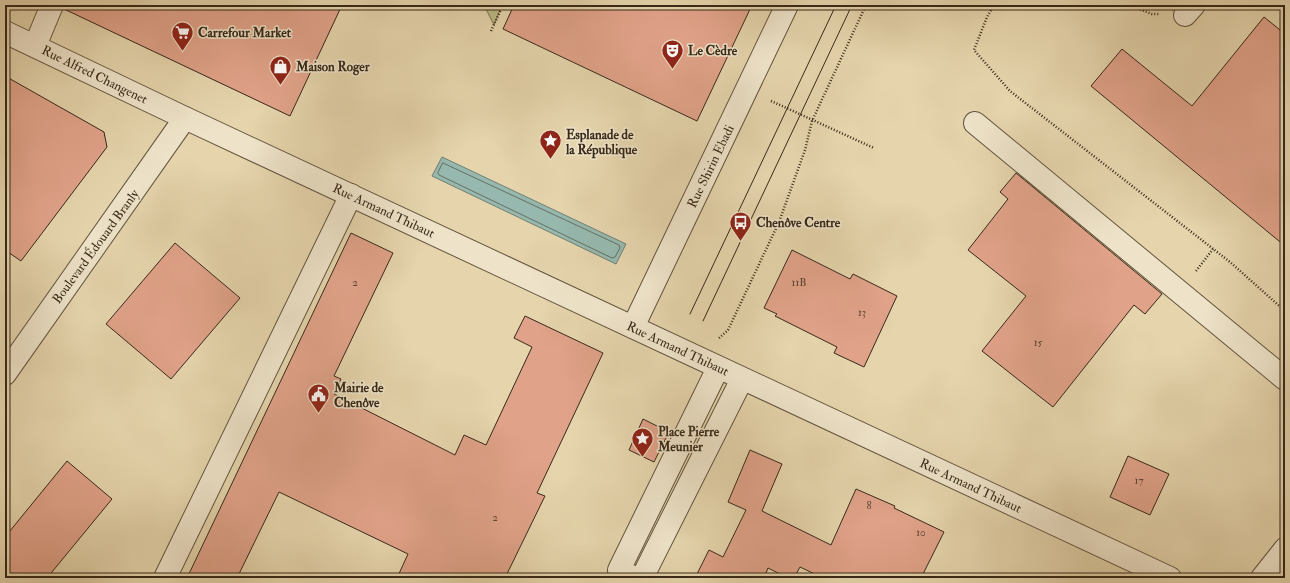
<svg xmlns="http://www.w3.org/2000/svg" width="1290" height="583" font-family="'IM FELL Double Pica',serif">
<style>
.green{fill:#bcbb84;stroke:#7a724e}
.water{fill:#96b8ae;stroke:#707f72}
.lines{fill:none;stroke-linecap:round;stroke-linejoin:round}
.shore{stroke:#667063;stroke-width:1}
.building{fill:#e0a289;stroke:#372918}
.minor-casing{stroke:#62543d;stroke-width:24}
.path{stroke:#372918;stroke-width:2.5;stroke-dasharray:1 2;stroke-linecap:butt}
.minor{stroke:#eee3c9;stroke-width:22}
.tram{stroke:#372918;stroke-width:1}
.labels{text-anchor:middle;stroke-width:3;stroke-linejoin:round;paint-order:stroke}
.number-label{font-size:11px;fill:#614734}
.poi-label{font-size:13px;font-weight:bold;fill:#372918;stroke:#eee3c9;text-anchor:start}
.street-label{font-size:13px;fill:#372918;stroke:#eee3c9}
</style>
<rect width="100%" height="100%" fill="#e5d4ac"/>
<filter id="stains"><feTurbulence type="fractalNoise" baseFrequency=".005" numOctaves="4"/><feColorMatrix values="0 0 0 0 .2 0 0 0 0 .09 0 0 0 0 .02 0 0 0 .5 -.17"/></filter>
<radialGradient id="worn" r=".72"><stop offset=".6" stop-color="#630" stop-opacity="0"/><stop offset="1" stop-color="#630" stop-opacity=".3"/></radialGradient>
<path class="green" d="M484 5H502L494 25Z"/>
<path class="water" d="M442 157 626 244 616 264 432 176Z"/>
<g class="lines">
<path class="shore" d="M443 163 619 245 620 248 615 257 612 258 439 175 438 173Z"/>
</g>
<g class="building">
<path d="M64 5H342L290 116 64 9Z"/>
<path d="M514 5H752L697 121 503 29Z"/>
<path d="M1264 17 1285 34V246L1091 86 1122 49 1192 106Z"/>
<path d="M5 76 104 132 107 147 21 261 5 250Z"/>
<path d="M1016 173 1162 294 1145 314 1134 305 1053 407 982 351 1026 296 968 250 1008 199 1000 192Z"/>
<path d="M351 233 393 253 334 376 341 379 334 394 455 455 464 435 486 445 532 347 514 338 525 316 603 353 537 493 545 496 505 578H397L408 554 279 492 237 578H187Z"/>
<path d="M175 243 240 298 171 379 106 324Z"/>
<path d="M792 250 850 279 853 274 897 296 864 367 834 353 837 347 775 316 777 314 764 308Z"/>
<path d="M643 419 669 432 654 462 629 450Z"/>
<path d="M750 450 782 464 762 511 831 545 856 489 895 506 894 508 944 532 921 578H823L800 567 794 578H788L768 568 764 578H695L709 550 723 557 746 510 728 502Z"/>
<path d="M1128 456 1169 474 1150 515 1110 497Z"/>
<path d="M67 461 112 499 47 578H5V537Z"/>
</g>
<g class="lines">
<defs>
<g id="minor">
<path d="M1185 15 1194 5"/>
<path d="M5 32 185 118 1170 578"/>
<path d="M35 46 52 5"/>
<path d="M975 123 1285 379"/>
<path d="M633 327 787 5"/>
<path d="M5 374 185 118"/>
<path d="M165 578 351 195"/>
<path d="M635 578 619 570 718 368"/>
<path d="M642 578 742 379"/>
<path d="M1262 578 1285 549"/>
</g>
</defs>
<use href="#minor" class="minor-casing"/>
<g class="path">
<path d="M994 5 987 17 974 50 1010 91 1230 262 1285 311"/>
<path d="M1129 5 1152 14H1159"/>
<path d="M491 31 503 5"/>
<path d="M771 101 874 148"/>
<path d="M1196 271 1213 249"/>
<path d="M719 338 728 330 779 222 805 150 812 121 866 5"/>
</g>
<use href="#minor" class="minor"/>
<g class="tram">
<path d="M690 314 836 5"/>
<path d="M703 321 852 5"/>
</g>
</g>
<defs>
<symbol id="supermarket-pin" viewBox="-11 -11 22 30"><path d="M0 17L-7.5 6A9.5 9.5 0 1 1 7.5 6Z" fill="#8f2418" stroke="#eee3c9"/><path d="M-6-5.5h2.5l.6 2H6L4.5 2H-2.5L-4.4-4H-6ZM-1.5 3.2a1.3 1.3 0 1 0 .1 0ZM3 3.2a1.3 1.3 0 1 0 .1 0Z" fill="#fff"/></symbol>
<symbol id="theatre-pin" viewBox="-11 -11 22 30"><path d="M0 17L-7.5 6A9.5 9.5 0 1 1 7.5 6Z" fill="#8f2418" stroke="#eee3c9"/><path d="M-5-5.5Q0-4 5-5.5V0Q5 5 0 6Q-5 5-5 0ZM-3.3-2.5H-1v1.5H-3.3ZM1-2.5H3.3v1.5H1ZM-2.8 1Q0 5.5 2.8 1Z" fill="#fff"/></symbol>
<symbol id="shop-pin" viewBox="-11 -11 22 30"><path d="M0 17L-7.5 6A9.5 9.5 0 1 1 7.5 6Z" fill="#8f2418" stroke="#eee3c9"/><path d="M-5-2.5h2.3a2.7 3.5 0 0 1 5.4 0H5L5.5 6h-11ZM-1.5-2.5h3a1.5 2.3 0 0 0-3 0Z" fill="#fff"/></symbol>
<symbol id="sight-pin" viewBox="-11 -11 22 30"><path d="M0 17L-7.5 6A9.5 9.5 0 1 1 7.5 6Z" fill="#8f2418" stroke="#eee3c9"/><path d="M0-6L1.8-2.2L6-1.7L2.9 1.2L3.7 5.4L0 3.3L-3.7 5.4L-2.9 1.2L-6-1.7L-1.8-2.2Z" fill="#fff"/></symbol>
<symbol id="bus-pin" viewBox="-11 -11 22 30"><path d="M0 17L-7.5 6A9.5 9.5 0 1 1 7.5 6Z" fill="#8f2418" stroke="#eee3c9"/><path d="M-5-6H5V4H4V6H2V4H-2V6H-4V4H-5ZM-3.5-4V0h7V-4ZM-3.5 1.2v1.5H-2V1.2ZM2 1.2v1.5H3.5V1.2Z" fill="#fff"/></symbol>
<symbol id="civic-pin" viewBox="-11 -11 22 30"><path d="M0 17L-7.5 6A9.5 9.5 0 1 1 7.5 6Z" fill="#8f2418" stroke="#eee3c9"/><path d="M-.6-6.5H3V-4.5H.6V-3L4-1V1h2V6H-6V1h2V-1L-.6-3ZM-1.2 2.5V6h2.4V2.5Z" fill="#fff"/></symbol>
</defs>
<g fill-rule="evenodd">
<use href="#supermarket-pin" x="170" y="20" width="25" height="34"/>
<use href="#theatre-pin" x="660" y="38" width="25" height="34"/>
<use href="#shop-pin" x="268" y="54" width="25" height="34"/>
<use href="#sight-pin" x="538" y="128" width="25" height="34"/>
<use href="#bus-pin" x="728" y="210" width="25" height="34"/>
<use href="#civic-pin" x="306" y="382" width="25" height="34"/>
<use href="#sight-pin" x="630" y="426" width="25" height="34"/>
</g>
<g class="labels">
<g class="number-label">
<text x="355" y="286">2</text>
<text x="799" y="286">11B</text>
<text x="862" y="316">13</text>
<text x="1038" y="346">15</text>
<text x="1139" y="484">17</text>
<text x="869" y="509">8</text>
<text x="495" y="521">2</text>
<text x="921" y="536">10</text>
</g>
<g class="poi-label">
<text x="198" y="37">Carrefour Market</text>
<text x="688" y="55">Le Cèdre</text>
<text x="296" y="71">Maison Roger</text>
<text x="566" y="139">Esplanade de<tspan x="566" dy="15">la République</tspan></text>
<text x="756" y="227">Chenôve Centre</text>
<text x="334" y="392">Mairie de<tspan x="334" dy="15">Chenôve</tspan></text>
<text x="658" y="436">Place Pierre<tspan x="658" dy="15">Meunier</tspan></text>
</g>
<g class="street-label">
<text transform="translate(95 74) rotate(26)" y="5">Rue Alfred Changenet</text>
<text transform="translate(710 166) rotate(-64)" y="5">Rue Shirin Ebadi</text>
<text transform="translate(384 210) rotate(25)" y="5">Rue Armand Thibaut</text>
<text transform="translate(95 246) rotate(-54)" y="5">Boulevard Édouard Branly</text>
<text transform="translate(678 348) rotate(25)" y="5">Rue Armand Thibaut</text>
<text transform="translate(971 485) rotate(25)" y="5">Rue Armand Thibaut</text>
</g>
</g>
<rect width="1290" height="583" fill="none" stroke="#e5d4ac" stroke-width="20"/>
<rect x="6" y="6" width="1278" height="571" fill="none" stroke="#372918" stroke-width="2"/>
<rect x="10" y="10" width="1270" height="563" fill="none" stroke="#372918"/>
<rect width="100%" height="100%" filter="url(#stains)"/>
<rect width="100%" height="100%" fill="url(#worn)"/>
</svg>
